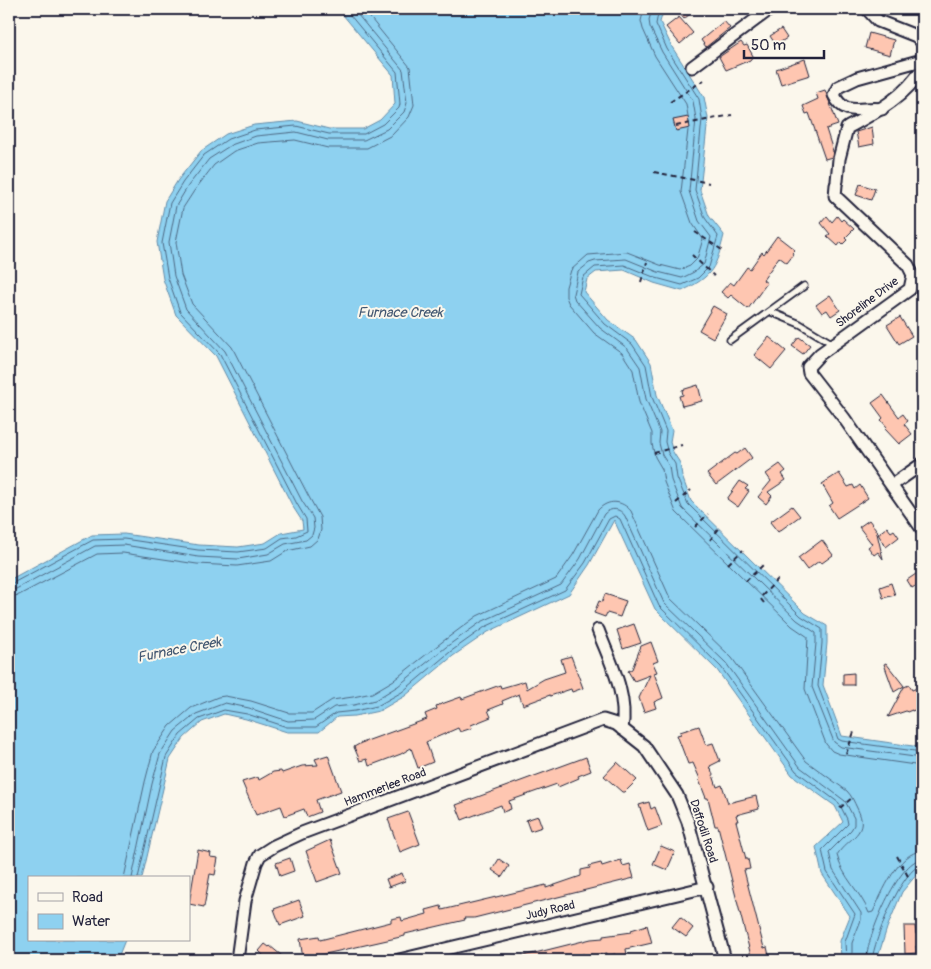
<svg xmlns="http://www.w3.org/2000/svg" width="931" height="969" font-family="Pangolin,sans-serif">
<style>
.water{fill:#8ed1f0;stroke:#638ba8}
.lines{fill:none;stroke-linecap:round;stroke-linejoin:round}
.shore{stroke:#4d6883;stroke-width:1}
.building{fill:#fec6b1;stroke:#22223b}
.service-casing{stroke:#22223b;stroke-width:9}
.minor-casing{stroke:#22223b;stroke-width:15}
.path{stroke:#22223b;stroke-width:2;stroke-dasharray:5 4;stroke-linecap:butt}
.service{stroke:#fbf7ec;stroke-width:5.5}
.minor{stroke:#fbf7ec;stroke-width:11}
.labels{text-anchor:middle;stroke-width:4;stroke-linejoin:round;paint-order:stroke}
.street-label{font-size:12px;fill:#22223b;stroke:#fbf7ec}
.water-label{font-size:14px;font-style:italic;fill:#425771;stroke:#fbf7ec}
</style>
<rect width="100%" height="100%" fill="#fbf7ec"/>
<filter id="ink" filterUnits="userSpaceOnUse"><feTurbulence type="fractalNoise" baseFrequency=".02" numOctaves="2"/><feDisplacementMap in="SourceGraphic" scale="10" xChannelSelector="R" yChannelSelector="G"/><feConvolveMatrix kernelMatrix="1 2 1 2 8 2 1 2 1" color-interpolation-filters="sRGB"/></filter>
<g filter="url(#ink)">
<path class="water" d="M338 9H664L660 22 672 47 704 97 708 118 700 190 709 216 724 235C716 268 713 276 682 291L654 283 624 270 596 272 587 279 584 292 608 320 636 340 651 363 657 395 672 430 670 442 673 452 680 463 682 476 691 501 805 613 827 626V643L823 685 842 736 920 747 922 750V868L902 892 887 928 877 960H841L840 941 850 916 822 874 816 847 843 822 835 806 792 775 717 670 655 609 614 520 589 565 569 594 488 632 453 656 405 696 379 711 355 716 337 717 319 732H287L246 719 224 714 202 722 184 738 170 759 142 878H29V940H125L117 960H9V580L92 535 124 534 199 545 238 547 265 543 281 533 303 529 302 521 293 507 216 356 176 315 163 279 157 242 165 201 178 180 201 151 226 134 254 125 297 121 329 129H363L380 120 395 104 393 75Z"/>
<g class="lines">
<g class="shore">
<path d="M644 9 641 21 643 29 655 56 686 104 688 116"/>
<path d="M652 9 649 20 650 27 662 52 693 101 696 119 689 191 699 221 711 237 704 264 694 272 682 278 658 272 626 259 595 261 589 263 578 272 573 294 575 300 600 328 627 348 640 367 646 399 660 432 659 443 662 455 669 466 671 480 682 508 797 620 816 633V643L812 687 834 742 841 747 922 758"/>
<path d="M659 9 656 24 667 49 699 99 702 119 695 190 705 218 718 236 709 267 698 278 682 285 656 278 624 265 595 267 583 277 579 294 605 324 632 344 646 365 652 397 666 431 665 442 668 453 675 464 677 478 688 504 801 616 822 629V643L818 686 838 739 842 741 922 752"/>
<path d="M688 130 681 192 692 223 703 239 697 259 690 266 680 270 660 265 627 252 588 255 571 270 566 287V297L569 304 594 333 622 353 633 370 639 402 652 433V444L655 457 662 469 664 482 676 512 792 626 808 637 805 689 826 744 832 751 839 754 922 766"/>
<path d="M9 583H13L93 540 124 539 198 550 238 552 267 548 282 538 296 536 307 531 306 519 297 504 220 354 180 312 168 278 162 243 170 203 183 182 204 155 228 139 255 130 296 126 329 134H364L383 124 399 108 400 104 397 72 345 9"/>
<path d="M9 590 16 589 95 546 124 545 198 557 238 559 268 554 285 544 306 540 312 535 314 528 313 518 302 501 225 351 186 309 174 276 169 242 176 206 188 186 209 159 231 145 256 136 296 132 328 140H364L387 129 404 112 407 103 403 70 353 9"/>
<path d="M9 597 19 595 97 554 123 553 197 564 237 566 271 561 287 551 310 546 318 539 321 530 320 517 309 497 232 347 192 304 181 275 176 242 183 208 194 191 214 165 234 151 258 143 295 140 328 148H367L392 135 409 117 414 105 410 67 363 9"/>
<path d="M124 878 145 782 153 751 170 726 191 708 218 697 225 696 251 701 289 713H312L332 700 353 697 372 693 394 680 442 642 477 616 556 579 573 555 598 510C608 499 622 500 631 511L670 598 732 658 806 761 847 791C852 796 854 802 857 808 871 834 848 837 837 855 842 877 861 892 869 913L873 912C882 893 898 852 922 851"/>
<path d="M132 878 152 784 160 754 175 731 196 714 225 703 249 708 288 721 314 720 334 707 354 705 375 700 398 686 446 647 481 622 561 585 580 559 604 514C611 507 620 508 625 516L664 603 726 663 800 767 845 801 854 818V825L851 830 829 852 833 870 861 913V920L852 943V960"/>
<path d="M138 878 166 757 180 735 199 719 224 710 247 714 287 727H316L336 713 355 711 377 706 402 692 450 652 485 627 565 590 585 563 609 519 615 516 620 519 659 606 721 667 796 771 839 803 847 819 848 824 822 850 827 872 855 914 845 942 846 960"/>
<path d="M866 960C867 938 898 860 922 859"/>
<path d="M872 960C874 941 902 867 922 865"/>
</g>
</g>
<g class="building">
<path d="M676 9H686L690 14 684 19Z"/>
<path d="M679 17 693 33 680 44 666 27Z"/>
<path d="M724 21 730 28 706 47 701 40Z"/>
<path d="M781 29 787 38 776 45 770 36Z"/>
<path d="M869 33 894 40 890 55 865 48Z"/>
<path d="M741 42 744 46 747 45 753 56 750 60 726 70 719 57Z"/>
<path d="M805 59 810 75 781 84 776 69Z"/>
<path d="M825 90 838 125 826 129 833 151 832 157 825 159 809 113 806 114 803 106 818 99 816 93Z"/>
<path d="M688 117 690 128 676 131 673 120Z"/>
<path d="M872 127 874 144 859 147 856 132Z"/>
<path d="M860 184 875 189 871 200 856 195Z"/>
<path d="M827 216 832 222 837 216 841 221 843 219 854 229 845 238 847 240 843 244 841 242 838 246 827 236 830 234 821 223Z"/>
<path d="M777 236 795 250 792 253 794 254 787 263 779 257 763 280 767 283 748 309 731 295 728 298 721 292 730 282 734 285 747 267 750 269 762 252 764 254Z"/>
<path d="M830 295 840 310 831 316 827 310 822 313 816 305Z"/>
<path d="M713 306 727 314 713 338 699 330Z"/>
<path d="M900 317 912 336 899 344 887 325Z"/>
<path d="M769 337 786 351 771 369 754 355Z"/>
<path d="M799 337 810 345 803 354 792 346Z"/>
<path d="M698 385 702 401 682 406 679 396 683 395 682 390Z"/>
<path d="M883 395 899 417 903 414 908 421 904 424 912 434 899 444 885 429 887 427 881 420 883 418 872 403Z"/>
<path d="M745 448 752 458 716 485 707 474 735 453 737 454Z"/>
<path d="M780 464 786 471 782 474 786 480 768 492 772 496 766 504 758 497 771 481 766 474Z"/>
<path d="M839 473 848 487 853 485 855 489 860 485 868 498 837 518 829 506 833 503 822 484Z"/>
<path d="M740 481 748 486 745 489 749 491 738 507 727 499Z"/>
<path d="M792 506 800 516 778 532 770 522Z"/>
<path d="M869 520 876 529 883 559 878 552 874 555 868 547 872 544 859 527Z"/>
<path d="M887 527 891 532 894 530 899 537 886 547 878 534Z"/>
<path d="M822 540 833 555 822 563 819 561 807 570 798 558Z"/>
<path d="M922 570V582L912 588 907 580Z"/>
<path d="M891 583 895 595 883 598 880 587Z"/>
<path d="M605 594 626 601 620 617 607 613 605 617 594 613 599 601 602 602Z"/>
<path d="M634 624 641 643 623 649 617 630Z"/>
<path d="M651 642 658 661 653 663 657 672 654 673 663 698 654 702 656 708 644 712 639 698 650 675 634 681 628 671 632 669 641 646Z"/>
<path d="M571 656 583 688 572 692 571 689 550 696V695L523 705 519 694 502 701 503 704 488 710 491 717 471 725 472 728 460 732 458 728 426 742 433 762 418 768 411 748 401 754 369 766 367 759 360 761 354 747 361 743 427 719 425 714 437 709 436 706 461 697 462 699 500 685 501 688 525 681 527 689 544 679 565 672 561 659Z"/>
<path d="M886 663 904 686 894 692 884 664Z"/>
<path d="M854 673V685H843V674Z"/>
<path d="M909 685 912 690 922 686V707L912 711V710L907 712 906 711 888 717 904 687Z"/>
<path d="M699 726 706 745 713 743 720 761 710 766 717 787 722 785 728 803 756 796 759 809 736 815 738 821H736L746 859H748L750 869 744 870 764 948 767 947 770 960H752L718 826H715L708 798H706L699 780 700 779 693 763 688 764 677 735 681 734 680 732Z"/>
<path d="M328 755 341 791 316 800 320 812 307 817 304 809 285 816 281 806 256 815 242 782 258 777 259 780 273 772 281 771 282 773 302 766 318 765 315 759Z"/>
<path d="M586 757 591 771 578 776 579 778 558 787 557 784 509 801 511 809 503 812 501 805 462 820 456 805Z"/>
<path d="M617 762 637 780 625 792H622L604 776Z"/>
<path d="M649 802 651 809 655 807 662 826 648 831 639 805Z"/>
<path d="M408 812 420 844 400 852 388 819Z"/>
<path d="M538 816 542 827 530 831 526 820Z"/>
<path d="M330 840 342 873 317 882 306 851Z"/>
<path d="M661 846 675 852 667 870 653 864Z"/>
<path d="M198 850 211 853 210 857 218 858 215 875 210 874 204 907 189 904Z"/>
<path d="M290 858 294 871 280 876 276 863Z"/>
<path d="M499 859 509 866 502 877 492 870Z"/>
<path d="M621 860 623 866 630 864 634 878 474 918H464L465 920 405 934V936L303 959 300 939 319 936 320 940 391 922V919L401 917 402 921 427 914 426 910 441 906 442 910 546 885V888L581 876V870L590 868 589 866 601 863 602 866Z"/>
<path d="M402 873 405 881 389 887 386 879Z"/>
<path d="M299 900 305 916 280 925 274 909Z"/>
<path d="M680 917 693 928 686 937 672 927Z"/>
<path d="M647 925 652 943 626 949 627 955 616 957 615 954 607 956V953L585 958 584 954 568 957 569 960H519V957L591 939 603 938V936L632 932 631 930Z"/>
<path d="M904 926H915L916 934H919V946H916L917 953 905 954Z"/>
<path d="M265 944 269 947 270 946 287 960H268L259 951Z"/>
</g>
<g class="lines">
<defs>
<g id="service">
<path d="M771 312 800 324 833 344"/>
<path d="M730 340 804 286"/>
</g>
<g id="minor">
<path d="M867 9 878 21 916 36 922 42"/>
<path d="M692 67 770 9"/>
<path d="M882 109C862 106 845 118 834 95L838 87 857 78 922 60"/>
<path d="M837 181 839 159 847 128C876 112 904 98 922 69"/>
<path d="M836 185 835 196 908 265 913 275 910 289 820 354 808 367 809 373 844 418 922 529"/>
<path d="M892 485 922 464"/>
<path d="M598 630C610 662 628 694 622 729"/>
<path d="M237 960 245 901 256 863 260 855 274 846 302 833 603 720 616 724 644 746 677 795 688 822 725 960"/>
<path d="M399 960 707 887"/>
</g>
</defs>
<use href="#service" class="service-casing"/>
<use href="#minor" class="minor-casing"/>
<g class="path">
<path d="M670 102 704 80"/>
<path d="M676 126 732 115"/>
<path d="M654 172 709 183"/>
<path d="M695 232 725 252"/>
<path d="M692 255 714 276"/>
<path d="M641 282 647 262"/>
<path d="M654 453 682 445"/>
<path d="M676 503 691 490"/>
<path d="M695 527 708 514"/>
<path d="M710 540 721 526"/>
<path d="M728 564 743 550"/>
<path d="M746 581 763 565"/>
<path d="M764 603 760 598 778 579"/>
<path d="M846 754 854 732"/>
<path d="M920 803H922"/>
<path d="M840 808 853 797"/>
<path d="M897 856 910 880"/>
</g>
<use href="#service" class="service"/>
<use href="#minor" class="minor"/>
</g>
</g>
<g class="labels">
<g class="street-label">
<text transform="translate(867 302) rotate(-37)" y="4">Shoreline Drive</text>
<text transform="translate(385 787) rotate(-21)" y="4">Hammerlee Road</text>
<text transform="translate(704 831) rotate(72)" y="4">Daffodil Road</text>
<text transform="translate(550 910) rotate(-13)" y="4">Judy Road</text>
</g>
<g class="water-label">
<text x="400" y="317">Furnace Creek</text>
<text transform="translate(179 649) rotate(-11)" y="5">Furnace Creek</text>
</g>
</g>
<rect width="931" height="969" fill="none" stroke="#fbf7ec" stroke-width="30"/>
<rect x="15" y="15" width="901" height="939" fill="none" stroke="#22223b" stroke-width="2" filter="url(#ink)"/>
<rect x="28" y="876" width="162" height="65" fill="#fbf7ec" stroke="#a4a2a5"/>
<rect x="38" y="893" width="25" height="8" fill="#fbf7ec" stroke="#a4a2a5"/>
<text x="72" y="902" font-size="15" fill="#22223b">Road</text>
<rect x="38" y="914" width="25" height="15" fill="#8ed1f0" stroke="#a4a2a5"/>
<text x="72" y="926" font-size="15" fill="#22223b">Water</text>
<path d="M744 50v8h80v-8" fill="none" stroke="#22223b" stroke-width="2.5"/>
<text x="751" y="50" font-size="15" fill="#22223b" stroke="#fbf7ec" stroke-width="4" paint-order="stroke">50 m</text>
</svg>
